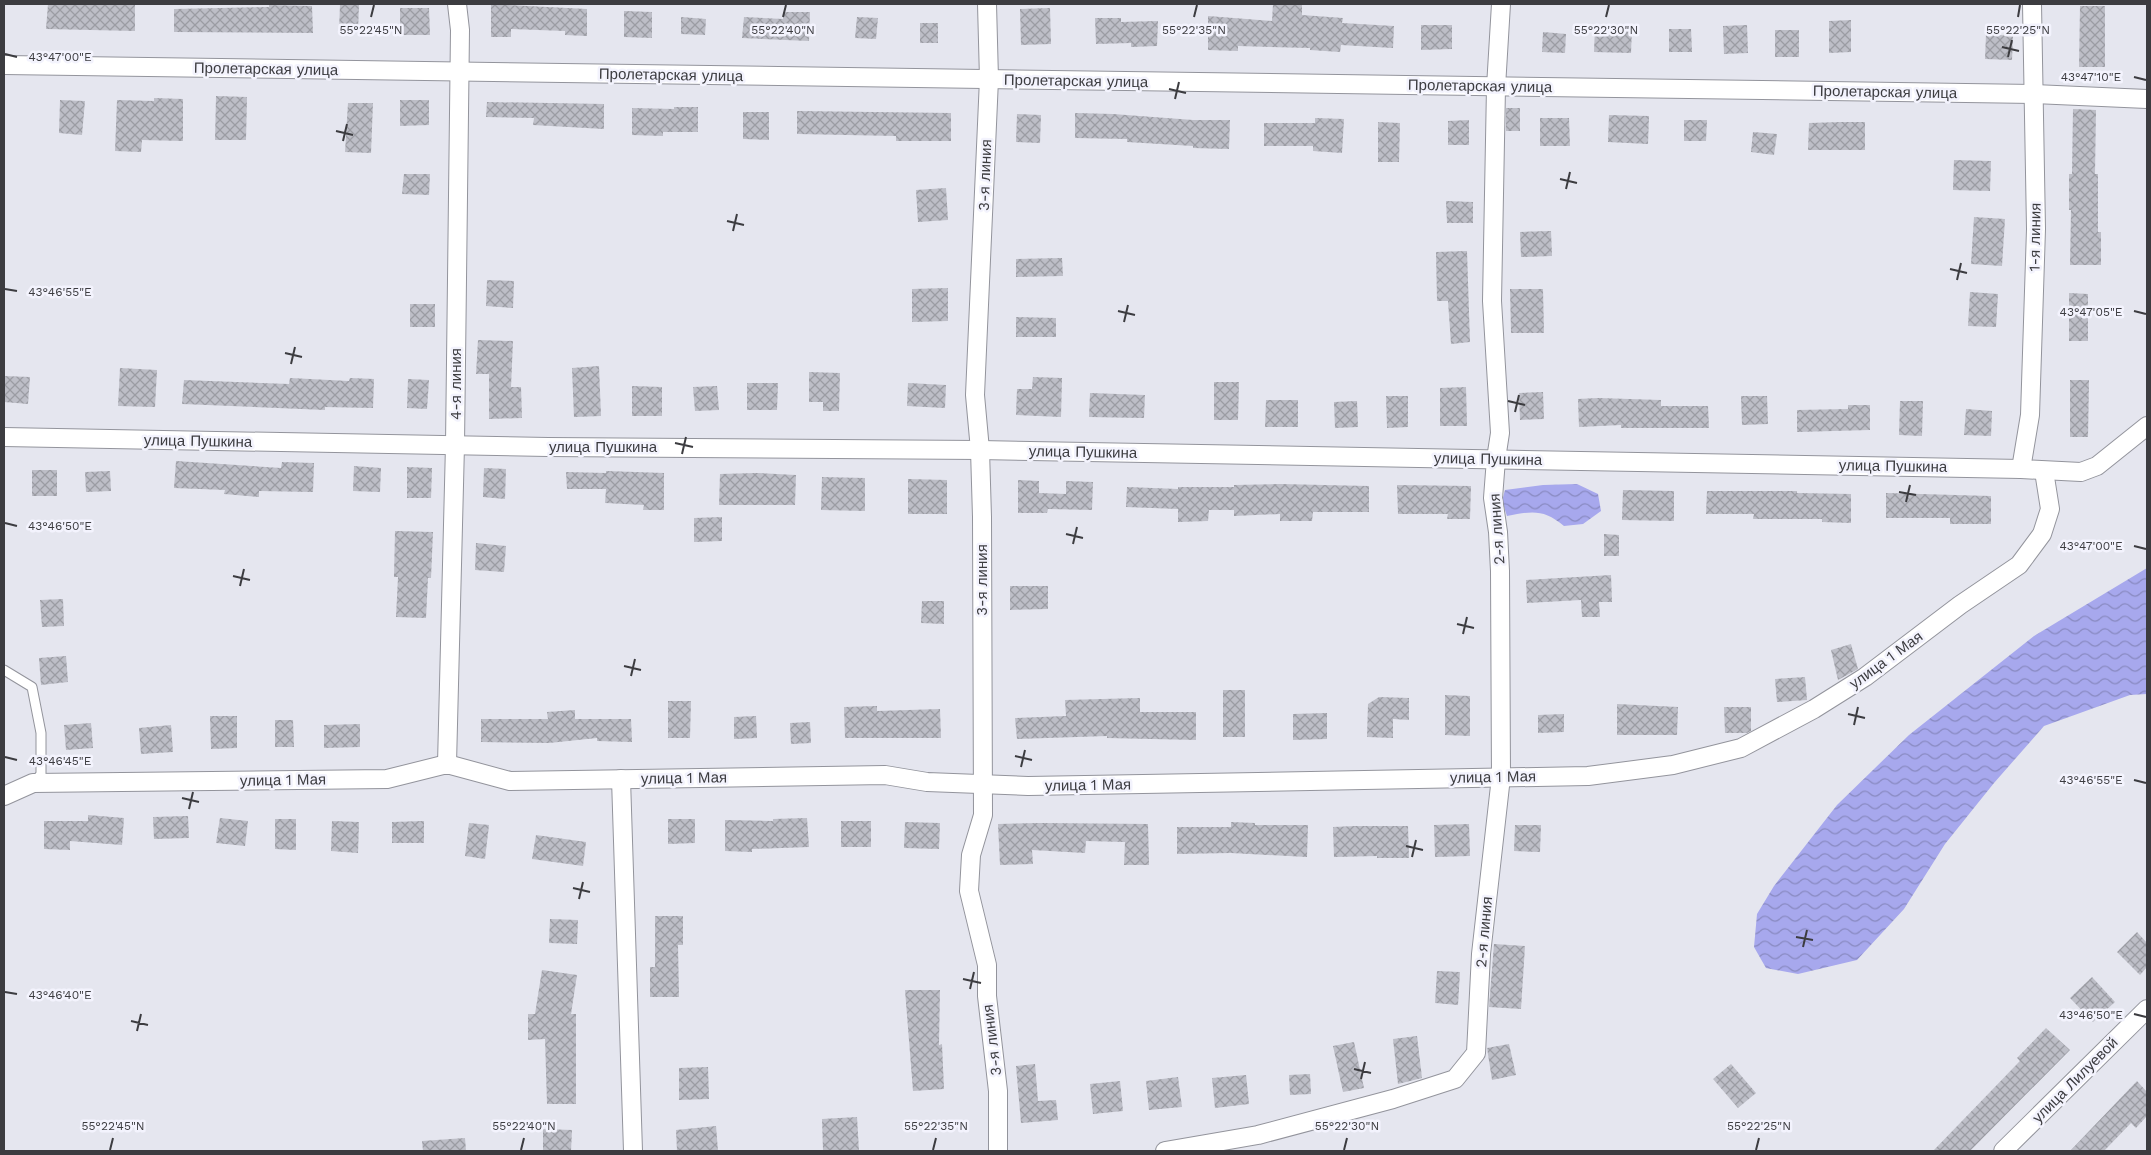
<svg xmlns="http://www.w3.org/2000/svg" width="2151" height="1155" font-family="'Work Sans',sans-serif">
<style>
.water{fill:url(#water-waves)}
.building{fill:url(#building-cross-hatch)}
.lines{fill:none;stroke-linecap:round;stroke-linejoin:round}
.lane-casing{stroke:#93949c;stroke-width:11}
.street-casing{stroke:#93949c;stroke-width:20}
.lane{stroke:#fff;stroke-width:9}
.street{stroke:#fff;stroke-width:18}
.ticks{fill:none;stroke:#3c3c40;stroke-width:2}
.labels{text-anchor:middle;stroke-width:5;stroke-linejoin:round;paint-order:stroke}
.street-label{font-size:15px;fill:#3c3c40;stroke:#f3f3fd}
.ticks-label{font-size:12px;text-anchor:middle;fill:#3c3c40;stroke:#f3f3fd;stroke-width:5;stroke-linejoin:round;paint-order:stroke}
</style>
<defs>
<pattern id="water-waves" width="16" height="10" patternUnits="userSpaceOnUse" patternTransform="scale(1.25)"><rect width="16" height="10" fill="#a7a8ed"/><path d="M0 5q4-4 8 0t8 0" fill="none" stroke="#898ac1"/></pattern>
<pattern id="building-cross-hatch" width="8" height="8" patternUnits="userSpaceOnUse" patternTransform="scale(1.25)"><rect width="8" height="8" fill="#bdbec7"/><path d="M0 0l8 8M0 8l8-8" fill="none" stroke="#9b9ca3"/></pattern>
</defs>
<rect width="100%" height="100%" fill="#e5e6ef"/>
<g class="water">
<path d="M1577 484 1598 494 1601 511 1583 524 1564 526C1544 509 1532 511 1507 516L1502 501 1505 490 1543 485Z"/>
<path d="M2147 568V694L2130 695 2044 726 1994 783 1945 844 1904 909 1857 960 1798 974 1766 968 1754 947 1757 914 1774 886 1837 805 1909 735 2034 636Z"/>
</g>
<g class="building">
<path d="M48 4H135V31L46 29Z"/>
<path d="M340 4H359L358 32H339Z"/>
<path d="M491 4 587 9V36L565 35V31L511 29V37H491Z"/>
<path d="M1273 4H1302V15L1343 18 1342 23 1394 26 1393 48 1341 45 1340 52 1310 50V48L1238 46V51L1208 50V16L1272 21Z"/>
<path d="M269 5 312 6 313 33 174 32V9L269 7Z"/>
<path d="M2080 6H2105V67H2079Z"/>
<path d="M400 8H429L430 35H400Z"/>
<path d="M1050 8 1051 44 1021 45 1020 9Z"/>
<path d="M624 11 652 12V38L624 37Z"/>
<path d="M784 12H810L809 41 742 38 744 17 783 19Z"/>
<path d="M681 17 706 19 705 35 681 34Z"/>
<path d="M857 17 878 18 876 39 855 38Z"/>
<path d="M1095 18H1121V22L1158 21 1157 46 1131 47V43L1096 44Z"/>
<path d="M1851 20V52L1829 53V21Z"/>
<rect x="920" y="23" width="18" height="20"/>
<path d="M1421 25H1452V49L1421 50Z"/>
<path d="M1747 25 1748 53 1724 54 1723 26Z"/>
<path d="M1595 26 1632 28 1631 53 1594 52Z"/>
<path d="M1669 29H1691L1692 52H1669Z"/>
<rect x="1775" y="30" width="24" height="27"/>
<path d="M1543 32 1566 34 1565 53 1542 52Z"/>
<path d="M1986 34 2013 36 2012 60 1985 59Z"/>
<path d="M216 96 247 97 246 140H215Z"/>
<path d="M154 98 183 99V141L142 140 141 152 115 151 117 100 154 101Z"/>
<path d="M60 100 85 101 82 135 59 133Z"/>
<path d="M400 100H429V125L400 126Z"/>
<path d="M487 102 604 104V129L533 125 534 118 486 117Z"/>
<path d="M348 103H373L371 153 345 152Z"/>
<path d="M674 107H698V132H663V136L632 135V108L674 109Z"/>
<rect x="1506" y="108" width="14" height="23"/>
<path d="M2073 109 2096 110 2095 174H2098V232H2101V265H2070L2071 210H2069V174H2072Z"/>
<path d="M797 111 951 113V141H896V136L797 134Z"/>
<path d="M743 112H769V140L743 139Z"/>
<path d="M1075 113 1113 114 1193 120H1230L1229 149 1193 148V146L1127 142V139L1075 138Z"/>
<path d="M1017 114 1041 115 1040 143 1016 142Z"/>
<path d="M1609 115 1649 116 1648 144 1608 142Z"/>
<path d="M1315 118 1344 119 1342 153 1313 151V146H1264V123H1315Z"/>
<path d="M1540 118H1569L1570 146H1540Z"/>
<path d="M1469 120V145H1448V121Z"/>
<path d="M1684 120H1707L1706 141H1684Z"/>
<path d="M1378 122 1400 123 1399 162H1378Z"/>
<path d="M1841 122H1865V150H1808L1809 123Z"/>
<path d="M1753 132 1777 134 1774 155 1751 152Z"/>
<path d="M1954 160 1991 161 1990 191 1953 190Z"/>
<path d="M404 174H430L429 195 402 194Z"/>
<path d="M946 188 948 220 918 222 916 190Z"/>
<path d="M1446 201 1473 202V223H1447Z"/>
<path d="M1974 217 2005 219 2002 266 1971 264Z"/>
<path d="M1551 231 1552 256 1521 257 1520 232Z"/>
<path d="M1467 251 1470 342 1451 344 1448 301H1437L1436 252Z"/>
<path d="M1062 258 1063 276 1016 277V259Z"/>
<path d="M487 280 514 281 513 308 486 306Z"/>
<path d="M948 288V321L912 322V289Z"/>
<path d="M1510 289H1543L1544 333H1511Z"/>
<path d="M1970 292 1998 294 1996 327 1968 326Z"/>
<path d="M2069 293 2088 294V341H2069Z"/>
<rect x="410" y="304" width="25" height="23"/>
<path d="M1016 317 1056 318V337H1016Z"/>
<path d="M478 340 513 341 511 387H521L522 418 489 419V374H476Z"/>
<path d="M599 366 601 416 574 417 572 368Z"/>
<path d="M120 368 157 370 155 407 118 406Z"/>
<path d="M809 372 840 373 839 411H823V402H809Z"/>
<path d="M4 376 30 377 28 404 4 402Z"/>
<path d="M1033 377 1062 378 1061 417 1016 415 1017 389H1032Z"/>
<path d="M290 378 349 381 350 378 374 379 373 408 325 407V410L182 404 184 380 289 384Z"/>
<path d="M408 379 429 380 427 409 407 408Z"/>
<path d="M2070 380H2089L2088 437H2070Z"/>
<path d="M1214 382H1239L1238 420H1214Z"/>
<path d="M747 383H778L777 410H747Z"/>
<path d="M908 383 946 385 945 408 907 406Z"/>
<path d="M632 386 662 387V416H632Z"/>
<path d="M717 386 719 410 695 411 693 387Z"/>
<path d="M1466 387 1467 426H1440V388Z"/>
<path d="M1543 392 1544 419 1520 420 1519 393Z"/>
<path d="M1090 393 1145 395 1144 418 1089 417Z"/>
<path d="M1386 396H1408V427L1387 428Z"/>
<path d="M1741 396H1767L1768 424 1742 425Z"/>
<path d="M1598 398 1661 400V406H1708L1709 428H1621V425L1579 427 1578 399Z"/>
<path d="M1266 400H1298V427H1265Z"/>
<path d="M1357 401 1358 427 1335 428 1334 402Z"/>
<path d="M1900 401H1923L1922 436 1899 435Z"/>
<path d="M1848 405H1870V430L1797 432V410L1848 409Z"/>
<path d="M1966 409 1992 411 1991 436 1964 435Z"/>
<path d="M176 461 281 468 282 462 314 463 313 492 259 491V497L224 494 225 490 174 488Z"/>
<path d="M354 466 381 468 380 492 353 491Z"/>
<path d="M407 467 432 468 431 498H407Z"/>
<path d="M484 468 506 469 505 499 483 497Z"/>
<rect x="32" y="470" width="25" height="26"/>
<path d="M110 471 111 491 86 492 85 472Z"/>
<path d="M606 471 664 473V510H643L644 505 605 503 606 489H567L566 472 606 473Z"/>
<path d="M757 473 796 475 795 505H719L720 474Z"/>
<path d="M822 477 865 478V511L821 510Z"/>
<path d="M908 479 947 480V514H908Z"/>
<path d="M1018 480 1039 481V493L1066 494V481L1093 482 1092 510 1048 509 1047 513H1018Z"/>
<path d="M1280 484 1369 486V512H1313L1312 521H1280V514L1234 516V510H1209L1208 521 1178 522V509L1126 507 1127 487 1178 489V487H1234V485Z"/>
<path d="M1397 485 1471 486 1470 519H1447L1448 514H1398Z"/>
<path d="M1623 490 1674 491V521L1622 520Z"/>
<path d="M1707 491H1797V493L1851 494V523L1822 522V519H1753L1754 514H1706Z"/>
<path d="M1886 493 1991 496V524H1950V518H1886Z"/>
<path d="M722 517V541L694 542V518Z"/>
<path d="M395 531 433 532 431 578H428L426 618 396 617 398 577H394Z"/>
<path d="M1604 534 1619 535V556H1604Z"/>
<path d="M476 543 506 546 504 572 475 570Z"/>
<path d="M1611 575 1612 602H1599L1600 617H1582L1581 600 1527 603 1526 580Z"/>
<path d="M1010 586H1048V609L1010 610Z"/>
<path d="M63 599 64 626 42 627 40 600Z"/>
<path d="M922 601H944V624L921 623Z"/>
<path d="M1851 644 1858 669 1838 680 1831 650Z"/>
<path d="M66 656 68 682 41 685 39 658Z"/>
<path d="M1805 677 1807 700 1777 702 1775 679Z"/>
<rect x="1223" y="690" width="22" height="47"/>
<path d="M1445 695 1470 696V736L1445 735Z"/>
<path d="M1379 697 1409 698V720L1393 719V738L1367 737 1368 704Z"/>
<path d="M1140 698V712H1196V740L1107 738V736L1017 739 1015 718 1066 716 1065 700Z"/>
<path d="M668 701H691L690 738H668Z"/>
<path d="M1617 704 1678 707 1677 735H1617Z"/>
<path d="M877 706V711L940 709 941 738H845L844 707Z"/>
<path d="M1724 707H1751V731L1747 733H1725Z"/>
<path d="M575 710V719H631L632 742 597 741V738L549 743 481 742V719H548L547 712Z"/>
<path d="M1327 713V739L1293 740V714Z"/>
<path d="M1564 714V732L1538 733V715Z"/>
<path d="M210 716H237V748L211 749Z"/>
<path d="M756 716 757 738 734 739V717Z"/>
<path d="M275 720H293L294 747H275Z"/>
<path d="M810 722 811 743 791 744 790 723Z"/>
<path d="M91 723 93 748 66 750 64 725Z"/>
<path d="M360 724V747L324 748V725Z"/>
<path d="M171 725 173 752 141 754 139 728Z"/>
<path d="M88 815 124 818 122 845 70 841V850L44 849V821H88Z"/>
<path d="M188 816 189 838 154 839 153 817Z"/>
<path d="M220 818 248 821 245 846 216 843Z"/>
<path d="M807 818 809 847 752 849V852L725 851V820L773 821V819Z"/>
<path d="M275 819H296V850L275 849Z"/>
<path d="M668 819H695V843L668 844Z"/>
<path d="M332 821 359 822 358 853 331 851Z"/>
<path d="M424 821V843H392V822Z"/>
<rect x="841" y="821" width="30" height="26"/>
<path d="M905 822 940 823 939 849 904 848Z"/>
<path d="M1231 822 1255 823V825H1308L1307 857 1231 853 1177 854V827H1231Z"/>
<path d="M469 823 489 825 485 859 465 856Z"/>
<path d="M1040 823 1148 824 1149 865H1124L1125 842 1086 841 1085 853 1032 850 1033 864 1000 865 998 824Z"/>
<path d="M1469 824 1470 856 1435 857 1434 825Z"/>
<path d="M1515 825H1541L1540 852 1514 851Z"/>
<path d="M1355 826H1408L1409 858H1377V856L1334 857 1333 827Z"/>
<path d="M536 835 586 842 583 866 532 859Z"/>
<path d="M655 916H683V945H678L679 997H650V967H655Z"/>
<path d="M550 919 578 920 577 944 549 943Z"/>
<path d="M2137 932 2147 943V967L2140 975 2117 952Z"/>
<path d="M1494 944 1525 946 1521 1009 1489 1007Z"/>
<path d="M542 970 577 975 571 1014H576V1104H547L545 1039 528 1040V1014H535Z"/>
<path d="M1437 971 1460 972 1458 1005 1435 1003Z"/>
<path d="M2092 977 2115 1002 2093 1022 2070 998Z"/>
<path d="M905 990H940L939 1045 942 1044 944 1089 913 1091Z"/>
<path d="M2046 1028 2070 1050 1970 1151H1933L2020 1061 2017 1058Z"/>
<path d="M1417 1036 1422 1078 1398 1084 1393 1039Z"/>
<path d="M1354 1042 1364 1088 1343 1092 1333 1046Z"/>
<path d="M1509 1044 1516 1075 1492 1080 1487 1048Z"/>
<path d="M1035 1064 1038 1101 1056 1100 1058 1120 1021 1123 1016 1066Z"/>
<path d="M1731 1064 1756 1093 1738 1108 1713 1079Z"/>
<path d="M708 1067 709 1099 679 1100V1068Z"/>
<path d="M1310 1074 1311 1094 1290 1095 1289 1075Z"/>
<path d="M1246 1075 1249 1104 1215 1108 1212 1078Z"/>
<path d="M1178 1077 1182 1107 1149 1110 1146 1081Z"/>
<path d="M1120 1081 1123 1111 1093 1114 1090 1084Z"/>
<path d="M2137 1081 2147 1092V1116L2136 1128 2131 1123 2104 1151H2070Z"/>
<path d="M857 1117 859 1151H823L822 1119Z"/>
<path d="M716 1126 718 1151H677L676 1130Z"/>
<path d="M543 1129 572 1130 571 1151H543Z"/>
<path d="M465 1138 466 1151H423L422 1141Z"/>
</g>
<g class="lines">
<defs>
<path id="lane" d="M4 670 32 687 41 733V774L34 783"/>
<g id="street">
<path d="M987 4 989 79 975 395 980 450 982 517 983 815 971 855 969 891 987 965V996L998 1091V1151"/>
<path d="M4 65 2034 94 2147 99"/>
<path d="M4 437 548 447 980 450 2021 469 2081 472 2097 466 2147 426"/>
<path d="M2021 469 2030 415 2036 229 2032 4"/>
<path d="M447 764 455 445 460 30 457 4"/>
<path d="M621 779 633 1151"/>
<path d="M4 796 33 783 387 779 447 764 510 781 885 775 927 782 1028 786 1588 776 1673 765 1741 748 1814 709 1865 677 1960 605 2019 565 2042 534 2050 509 2044 471"/>
<path d="M1165 1151 1258 1135 1393 1099 1455 1079 1476 1053 1481 954 1501 777 1500 571 1498 532 1493 498 1496 459 1500 433 1492 301 1496 87 1501 4"/>
<path d="M2003 1151 2147 1009"/>
</g>
</defs>
<use href="#lane" class="lane-casing"/>
<use href="#street" class="street-casing"/>
<use href="#lane" class="lane"/>
<use href="#street" class="street"/>
</g>
<path class="ticks" d="M371 17 374 5M783 17 786 5M1194 17 1197 5M1606 17 1609 5M2018 17 2020 5M2002 47 2019 51M5 54 17 57M2008 57 2012 40M2134 77 2146 80M1169 89 1186 93M1175 99 1179 82M336 131 353 135M343 141 347 124M1560 179 1577 183M1566 189 1570 172M727 221 744 225M733 231 737 214M1950 269 1967 273M1957 280 1961 263M5 289 17 291M1118 311 1135 315M2134 311 2146 314M1124 322 1128 305M285 353 302 357M291 364 295 347M1508 401 1525 405M1515 412 1519 395M675 443 693 447M682 454 686 437M1899 492 1916 495M1906 502 1910 485M5 523 17 526M1066 534 1083 538M1073 544 1077 527M2134 546 2146 549M233 576 250 580M240 586 244 569M1457 624 1474 628M1463 634 1467 617M624 666 641 670M631 676 635 659M1848 714 1865 718M1854 725 1858 707M1015 756 1032 760M5 757 17 760M1021 767 1025 750M2134 780 2146 783M182 798 199 802M189 809 193 792M1406 846 1423 850M1412 857 1416 840M573 888 590 892M579 899 583 882M1796 937 1813 940M1803 947 1807 930M963 979 981 983M970 989 974 972M5 992 17 994M2134 1014 2146 1017M131 1021 148 1025M137 1031 141 1014M1354 1069 1371 1073M1361 1079 1365 1062M110 1150 113 1138M521 1150 524 1138M933 1150 936 1138M1344 1150 1347 1138M1756 1150 1759 1138"/>
<g class="labels">
<g class="street-label">
<text transform="translate(266 69) rotate(1)" y="5">Пролетарская улица</text>
<text transform="translate(671 75) rotate(1)" y="5">Пролетарская улица</text>
<text transform="translate(1076 81) rotate(1)" y="5">Пролетарская улица</text>
<text transform="translate(1480 86) rotate(1)" y="5">Пролетарская улица</text>
<text transform="translate(1885 92) rotate(1)" y="5">Пролетарская улица</text>
<text transform="translate(985 175) rotate(-88)" y="5">3-я линия</text>
<text transform="translate(2035 237) rotate(-89)" y="5">1-я линия</text>
<text transform="translate(456 384) rotate(-90)" y="5">4-я линия</text>
<text transform="translate(198 441) rotate(1)" y="5">улица Пушкина</text>
<text x="603" y="452">улица Пушкина</text>
<text transform="translate(1083 452) rotate(1)" y="5">улица Пушкина</text>
<text transform="translate(1488 459) rotate(1)" y="5">улица Пушкина</text>
<text transform="translate(1893 466) rotate(1)" y="5">улица Пушкина</text>
<text transform="translate(1497 529) rotate(-94)" y="5">2-я линия</text>
<text transform="translate(982 580) rotate(-90)" y="5">3-я линия</text>
<text transform="translate(1886 660) rotate(-36)" y="5">улица 1 Мая</text>
<text transform="translate(1493 777) rotate(-1)" y="5">улица 1 Мая</text>
<text transform="translate(684 778) rotate(-1)" y="5">улица 1 Мая</text>
<text transform="translate(283 780) rotate(-1)" y="5">улица 1 Мая</text>
<text transform="translate(1088 785) rotate(-1)" y="5">улица 1 Мая</text>
<text transform="translate(1484 932) rotate(-85)" y="5">2-я линия</text>
<text transform="translate(992 1040) rotate(-97)" y="5">3-я линия</text>
<text transform="translate(2075 1080) rotate(-45)" y="5">улица Лилуевой</text>
</g>
</g>
<g class="ticks-label">
<text x="783" y="34">55°22'40"N</text>
<text x="2018" y="34">55°22'25"N</text>
<text x="371" y="34">55°22'45"N</text>
<text x="1194" y="34">55°22'35"N</text>
<text x="1606" y="34">55°22'30"N</text>
<text x="60" y="61">43°47'00"E</text>
<text x="2091" y="81">43°47'10"E</text>
<text x="60" y="296">43°46'55"E</text>
<text x="2091" y="316">43°47'05"E</text>
<text x="60" y="530">43°46'50"E</text>
<text x="2091" y="550">43°47'00"E</text>
<text x="60" y="765">43°46'45"E</text>
<text x="2091" y="784">43°46'55"E</text>
<text x="60" y="999">43°46'40"E</text>
<text x="2091" y="1019">43°46'50"E</text>
<text x="113" y="1130">55°22'45"N</text>
<text x="524" y="1130">55°22'40"N</text>
<text x="936" y="1130">55°22'35"N</text>
<text x="1347" y="1130">55°22'30"N</text>
<text x="1759" y="1130">55°22'25"N</text>
</g>
<rect width="2151" height="1155" fill="none" stroke="#3c3c40" stroke-width="10"/>
</svg>
